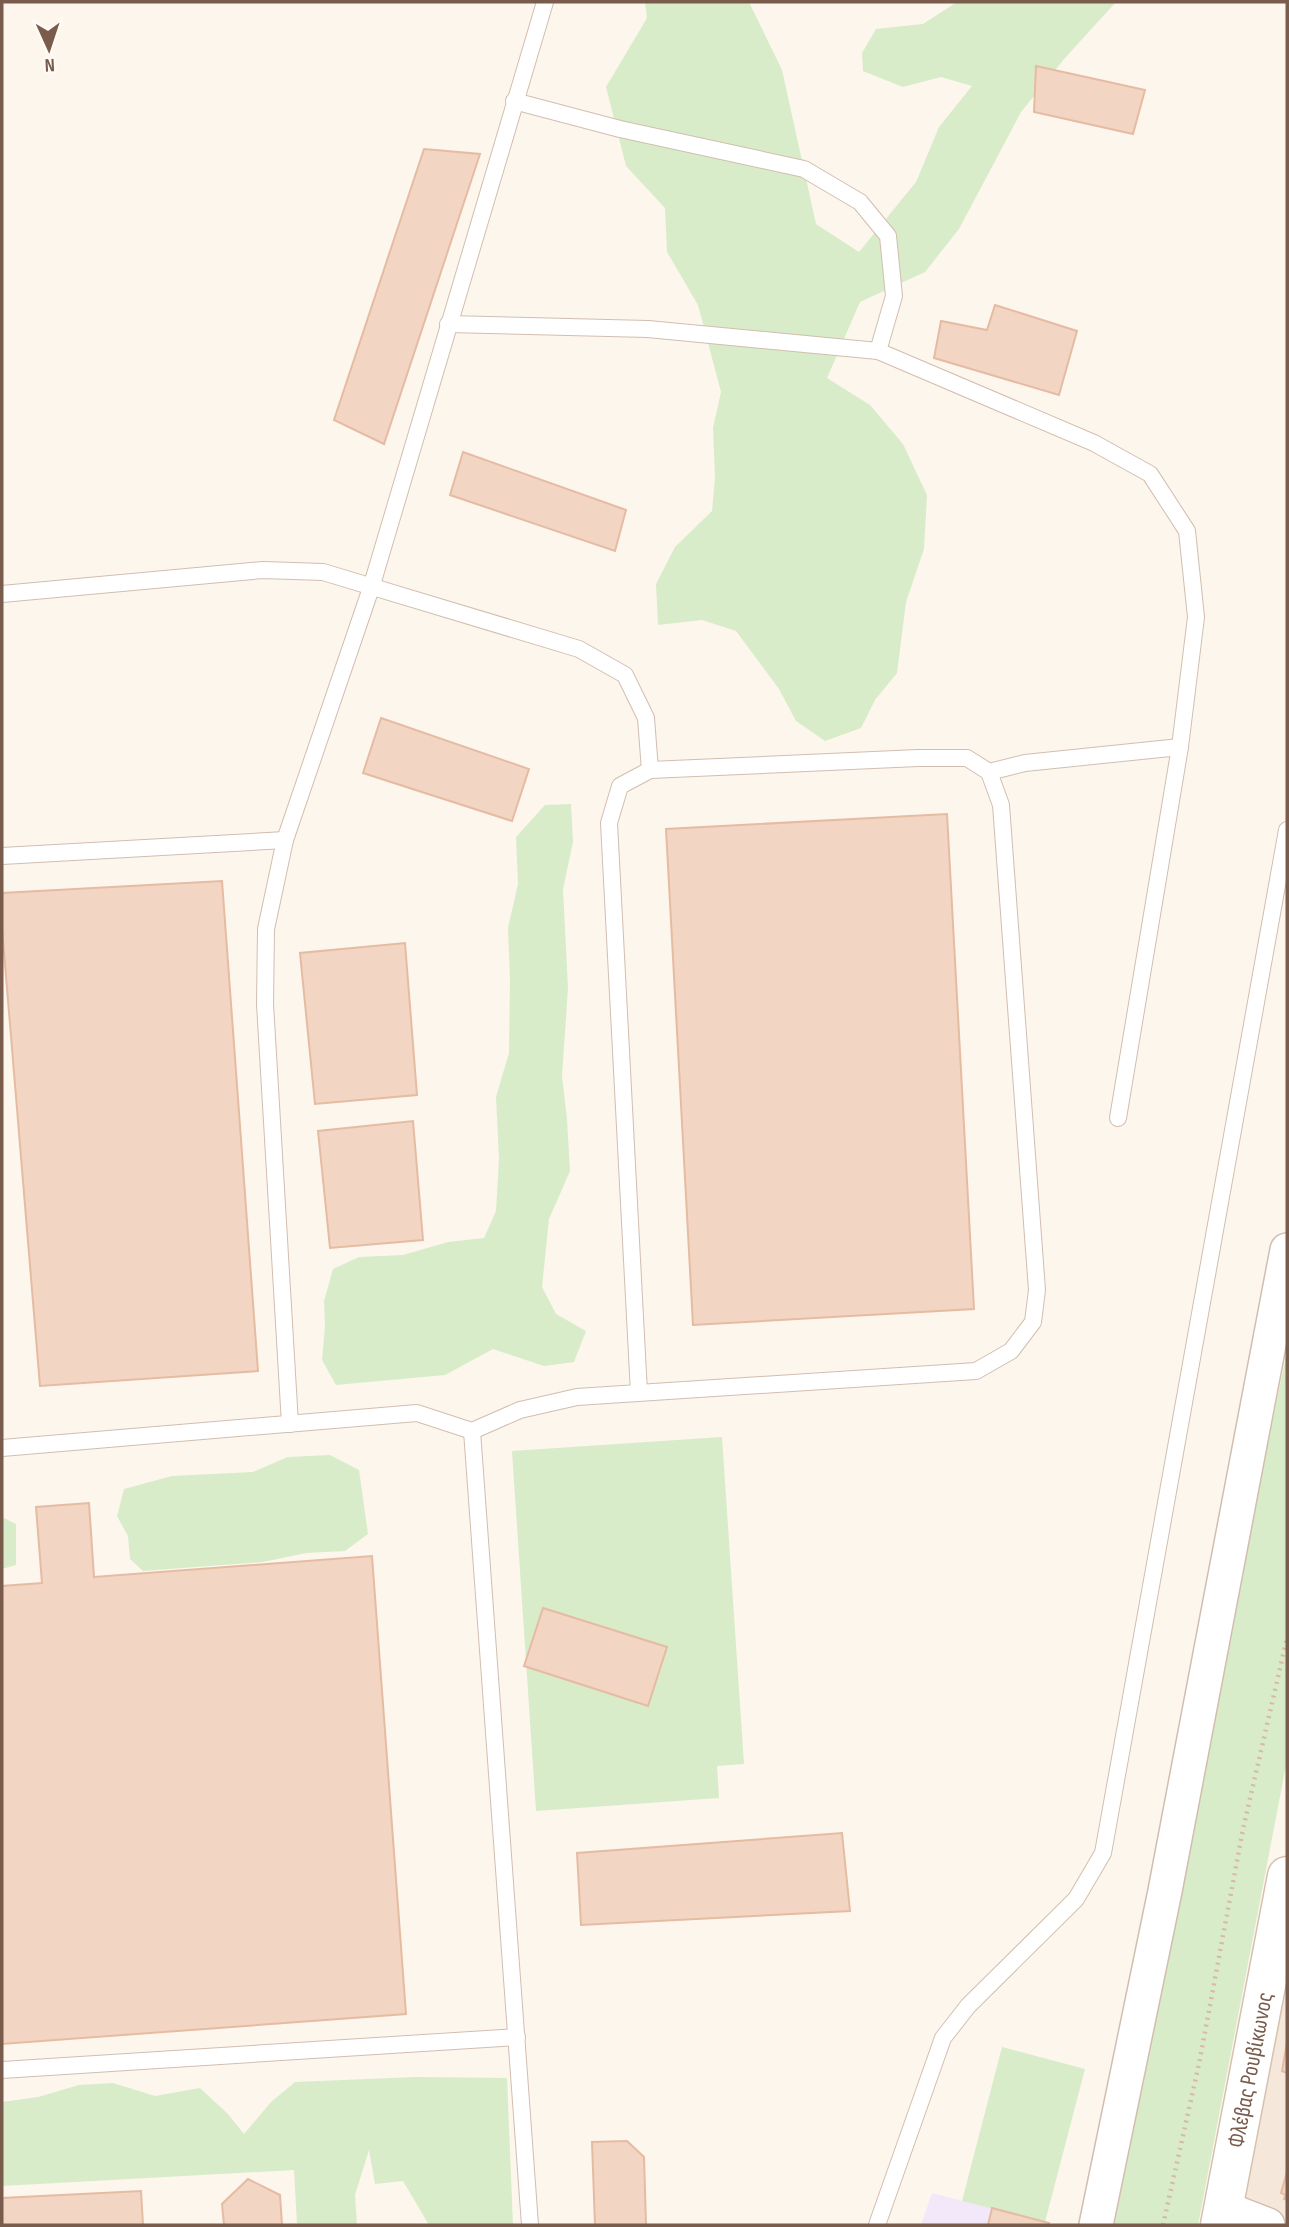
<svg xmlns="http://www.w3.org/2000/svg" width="1289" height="2227" font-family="'Sofia Sans Condensed',sans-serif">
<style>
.residential{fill:#f5e8da}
.education{fill:#f3e8fa}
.green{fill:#d8ecc9}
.building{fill:#f3d5c3;stroke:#e6bba3;stroke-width:2}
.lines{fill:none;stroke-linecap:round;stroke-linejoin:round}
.lane-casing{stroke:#d1beb0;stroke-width:18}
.street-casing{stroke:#d1beb0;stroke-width:36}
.secondary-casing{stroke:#d6c0b0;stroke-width:41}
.path{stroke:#d9b8a5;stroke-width:4.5;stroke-dasharray:2 5;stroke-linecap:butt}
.lane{stroke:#fff;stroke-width:16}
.street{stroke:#fff;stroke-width:33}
.secondary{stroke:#fff;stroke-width:38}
.labels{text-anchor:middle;stroke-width:7;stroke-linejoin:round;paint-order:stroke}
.street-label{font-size:23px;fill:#7a5c4d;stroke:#fffaf3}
</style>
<rect width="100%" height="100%" fill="#fdf6ec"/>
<path class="residential" d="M1287 1946V2225H1232Z"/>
<path class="education" d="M932 2193 1049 2223V2225H921Z"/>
<g class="green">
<path d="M645 2H749L782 70 816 224 859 252 916 182 939 127 972 86 941 77 903 87 863 71 862 53 876 29 923 24 957 2H1116L1065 58 1021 112 959 229 925 272 860 302 827 378 870 405 903 444 927 495 924 549 906 602 897 673 875 700 861 728 825 741 796 721 779 689 736 631 702 620 658 625 656 584 675 547 712 511 715 478 713 428 721 392 698 305 667 252 665 208 626 166 606 87 647 18Z"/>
<path d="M571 804 573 842 563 889 568 988 562 1076 567 1119 570 1171 549 1219 542 1287 556 1314 586 1331 574 1362 544 1366 493 1349 445 1375 336 1385 322 1360 325 1326 324 1301 333 1269 359 1257 403 1255 448 1242 484 1238 496 1211 499 1159 496 1097 509 1053 510 980 508 928 518 884 516 837 545 805Z"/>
<path d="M1287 1351V1760L1198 2225H1107Z"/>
<path d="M722 1437 744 1764 717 1766 719 1798 536 1811 512 1451Z"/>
<path d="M330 1455 359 1470 368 1534 345 1551 306 1553 263 1562 143 1571 130 1559 128 1536 117 1516 124 1489 172 1476 253 1472 288 1457Z"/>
<path d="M2 1517 16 1524V1565L2 1569Z"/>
<path d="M1002 2047 1085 2069 1045 2222 962 2201Z"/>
<path d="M416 2077 507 2078 513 2225H429L403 2181 375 2184 369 2150 355 2195 357 2225H297L294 2170 2 2186V2102L38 2097 79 2085 113 2083 155 2096 200 2088 228 2114 244 2134 271 2102 295 2082Z"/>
</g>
<g class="building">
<path d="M1036 66 1145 90 1133 134 1034 112Z"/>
<path d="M424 149 480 154 384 444 334 420Z"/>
<path d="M995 305 1077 331 1059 395 934 358 941 321 987 330Z"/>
<path d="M463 452 626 510 615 551 450 495Z"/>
<path d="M381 718 529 769 512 821 363 773Z"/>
<path d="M947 814 974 1309 693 1325 666 829Z"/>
<path d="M222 881 258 1371 40 1386 2 928V893Z"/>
<path d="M405 943 417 1095 315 1104 300 953Z"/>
<path d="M413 1121 423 1240 330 1248 318 1131Z"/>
<path d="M89 1503 94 1577 372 1556 406 2014 2 2044V1586L42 1583 36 1507Z"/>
<path d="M543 1608 667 1647 648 1706 524 1666Z"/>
<path d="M842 1833 850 1911 581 1925 577 1853Z"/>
<path d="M1287 2042V2073L1282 2071Z"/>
<path d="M627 2141 644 2157 646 2225H595L592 2142Z"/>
<path d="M1287 2172V2200L1284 2199 1286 2195 1281 2193Z"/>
<path d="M248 2179 280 2195 282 2225H224L222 2204Z"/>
<path d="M141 2191 143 2225H2V2198Z"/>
<path d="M992 2208 1049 2223V2225H988Z"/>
</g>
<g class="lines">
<defs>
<g id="lane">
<path d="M514 101 620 129 804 169 860 202 888 236 894 296 878 351 1094 443 1150 474 1187 531 1196 617 1180 747 1025 763 989 772"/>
<path d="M448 324 648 329 878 351"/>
<path d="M2 594 263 570 323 572 579 649 625 675 646 718 650 770"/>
<path d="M2 856 285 840"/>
<path d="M1118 1118 1180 747"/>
<path d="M290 1424 265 1004 266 929 285 840 371 588 545 2"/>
<path d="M472 1431 530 2225"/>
<path d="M2 1448 417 1413 472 1431 520 1410 577 1397 976 1371 1011 1351 1033 1322 1037 1290 1001 805 989 772 967 758H918L650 770 620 786 609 823 639 1393"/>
<path d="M2 2070 517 2037"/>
<path d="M877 2225 943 2038 968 2006 1076 1899 1103 1853 1287 830"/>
</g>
<g id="street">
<path d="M1224 2208 1268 2225"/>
<path d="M1096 2225 1165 1891 1287 1250"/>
</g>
<g id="secondary">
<path id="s1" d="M1220 2225 1287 1876"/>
</g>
</defs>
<use href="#lane" class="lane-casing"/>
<use href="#street" class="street-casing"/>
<use href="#secondary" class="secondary-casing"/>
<path class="path" d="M1163 2225 1199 2064 1243 1829 1287 1638"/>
<use href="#lane" class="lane"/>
<use href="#street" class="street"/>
<use href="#secondary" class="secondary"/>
</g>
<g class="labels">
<g class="street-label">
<text dy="8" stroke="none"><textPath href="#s1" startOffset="158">Φλέβας Ρουβίκωνος</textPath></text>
</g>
</g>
<rect width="1289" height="2227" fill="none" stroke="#7a5c4d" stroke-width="7"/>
<g transform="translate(49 49) rotate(177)" stroke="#fffaf3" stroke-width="5" paint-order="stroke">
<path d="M0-5L12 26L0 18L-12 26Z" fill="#7a5c4d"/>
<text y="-10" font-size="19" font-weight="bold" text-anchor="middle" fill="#7a5c4d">N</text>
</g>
</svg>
